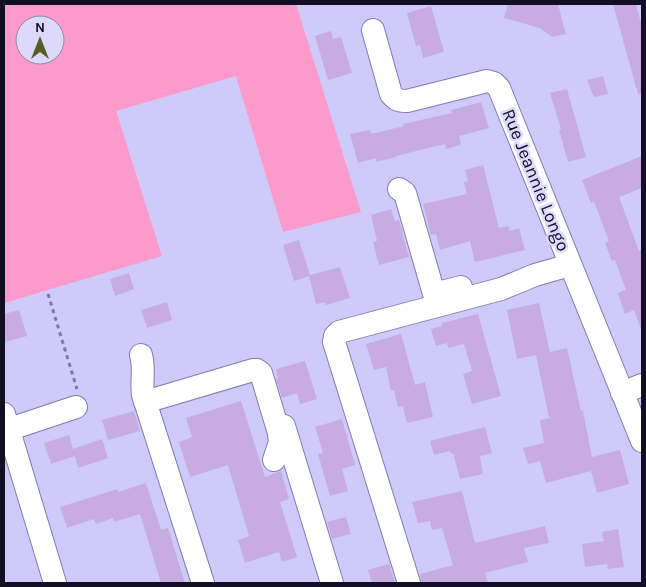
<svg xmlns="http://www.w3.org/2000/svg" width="646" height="587" font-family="Karla,sans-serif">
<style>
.green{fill:#fc9acb;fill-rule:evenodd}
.building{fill:#c8ace1}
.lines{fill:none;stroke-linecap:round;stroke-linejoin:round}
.minor-casing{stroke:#817bb0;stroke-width:24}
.path{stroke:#7d7a9d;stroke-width:3;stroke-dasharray:4 4;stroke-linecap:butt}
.minor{stroke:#fff;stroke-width:22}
.labels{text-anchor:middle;stroke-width:5;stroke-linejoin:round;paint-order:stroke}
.street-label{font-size:18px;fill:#120f23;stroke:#dcd9fc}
</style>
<rect width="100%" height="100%" fill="#cecaf9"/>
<path class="green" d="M4 4H296L361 212 283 232 236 76 116 111 162 256 4 303ZM25 25H55V55H25Z"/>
<g class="building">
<path d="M508 4H558L566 34 552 37 540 28 504 18Z"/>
<path d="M613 4H636L642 27V93L638 94Z"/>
<path d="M431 6 444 52 423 58 420 45 416 46 407 13Z"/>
<path d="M331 31 333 39 341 37 352 73 328 80 315 36Z"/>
<path d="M603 76 608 94 594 97 587 80Z"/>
<path d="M567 89 586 157 568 162 559 130 561 129 550 93Z"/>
<path d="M481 102 489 128 459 136 461 145 446 149 445 144 396 156V157L376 162V158L358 163 350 134 370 130 371 134 404 126 403 124 452 113 451 110Z"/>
<path d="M642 156V188L619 197 639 251 642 250V328L641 329 634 310 625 314 618 293 626 290 615 260 612 261 605 243 609 241 594 202 591 203 582 180Z"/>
<path d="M483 165 499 228 508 226 510 231 519 228 525 250 475 262 470 241 440 250 436 234 431 235 423 204 467 194 464 182 468 181 465 170Z"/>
<path d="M391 209 395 221 399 220 409 257 379 265 373 242 377 241 371 215Z"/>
<path d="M299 240 310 275 340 267 350 298 326 305 325 302 316 304 309 276 294 281 283 245Z"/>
<path d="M129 273 134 289 115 296 110 279Z"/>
<path d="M167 302 172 320 147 328 141 310Z"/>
<path d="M539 303 550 352 567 348 581 411H583L592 457 620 450 629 484 597 493 591 471 546 483 540 461 528 464 523 448 544 443 540 420 549 418 536 355 517 359 507 310Z"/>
<path d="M19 310 27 336 4 342V314Z"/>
<path d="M478 314 501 396 472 404 463 374 472 371 464 344 448 348 447 343 436 346 431 329 442 326V323Z"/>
<path d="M401 334 415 385 425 382 433 417 407 423 403 406 398 407 394 390 391 391 386 367 374 370 366 344Z"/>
<path d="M305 361 317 399 300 404 297 393 282 398 276 379 278 378 276 369Z"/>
<path d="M241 401 265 477 281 471 289 499 280 502 297 557 282 562 279 552 245 563 238 540 249 536 228 465 190 477 179 442 192 437 186 418Z"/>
<path d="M134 411 140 431 108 440 102 420Z"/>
<path d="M342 419 355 465 342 469 348 491 330 496 318 454 323 453 315 427Z"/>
<path d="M485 427 492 453 480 456 483 474 460 479 453 453 451 454 450 451 434 455 430 441Z"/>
<path d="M69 435 73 449 102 439 108 458 78 468 75 456 51 464 44 443Z"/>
<path d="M146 483 161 530 168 528 185 583H161L140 514 114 522 113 518 96 524 94 519 67 528 60 507 118 489V492Z"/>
<path d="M462 491 475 543 545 526 549 543 524 548 528 562 485 573 488 583H422L420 574 453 565 442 528 432 530 430 521 418 523 412 502Z"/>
<path d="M346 517 351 534 332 539 327 522Z"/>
<path d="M618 529 624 567 608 569 607 564 585 567 582 544 604 541 602 532Z"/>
<path d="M389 564 395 583H372L368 570Z"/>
</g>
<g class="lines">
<defs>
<g id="minor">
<path d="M373 30 391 94C396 100 399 101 407 101L487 81 494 83 499 88 642 441"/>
<path d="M399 189 405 193 434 294 461 287"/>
<path d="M141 355C145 370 141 381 143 395L203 583"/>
<path d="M622 393 642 385"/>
<path d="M145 402 253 370H257L261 373 279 433 280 442 274 460"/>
<path d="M4 414 55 583"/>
<path d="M284 426 332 583"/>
<path d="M4 431 76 407"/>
<path d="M409 583 334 342 335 336 339 332 501 289 535 275 570 265"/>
</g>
</defs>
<use href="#minor" class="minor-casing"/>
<path class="path" d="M48 294 77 389"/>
<use href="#minor" class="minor"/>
</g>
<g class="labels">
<g class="street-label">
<text transform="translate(536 180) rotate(68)" y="6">Rue Jeannie Longo</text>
</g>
</g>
<rect width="646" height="587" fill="none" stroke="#120f23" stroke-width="10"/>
<g transform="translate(40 40)"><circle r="24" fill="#dcd9fc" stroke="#8b88a5"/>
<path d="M0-4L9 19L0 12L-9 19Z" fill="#5b5b28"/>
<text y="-8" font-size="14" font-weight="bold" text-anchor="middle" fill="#120f23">N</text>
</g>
</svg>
